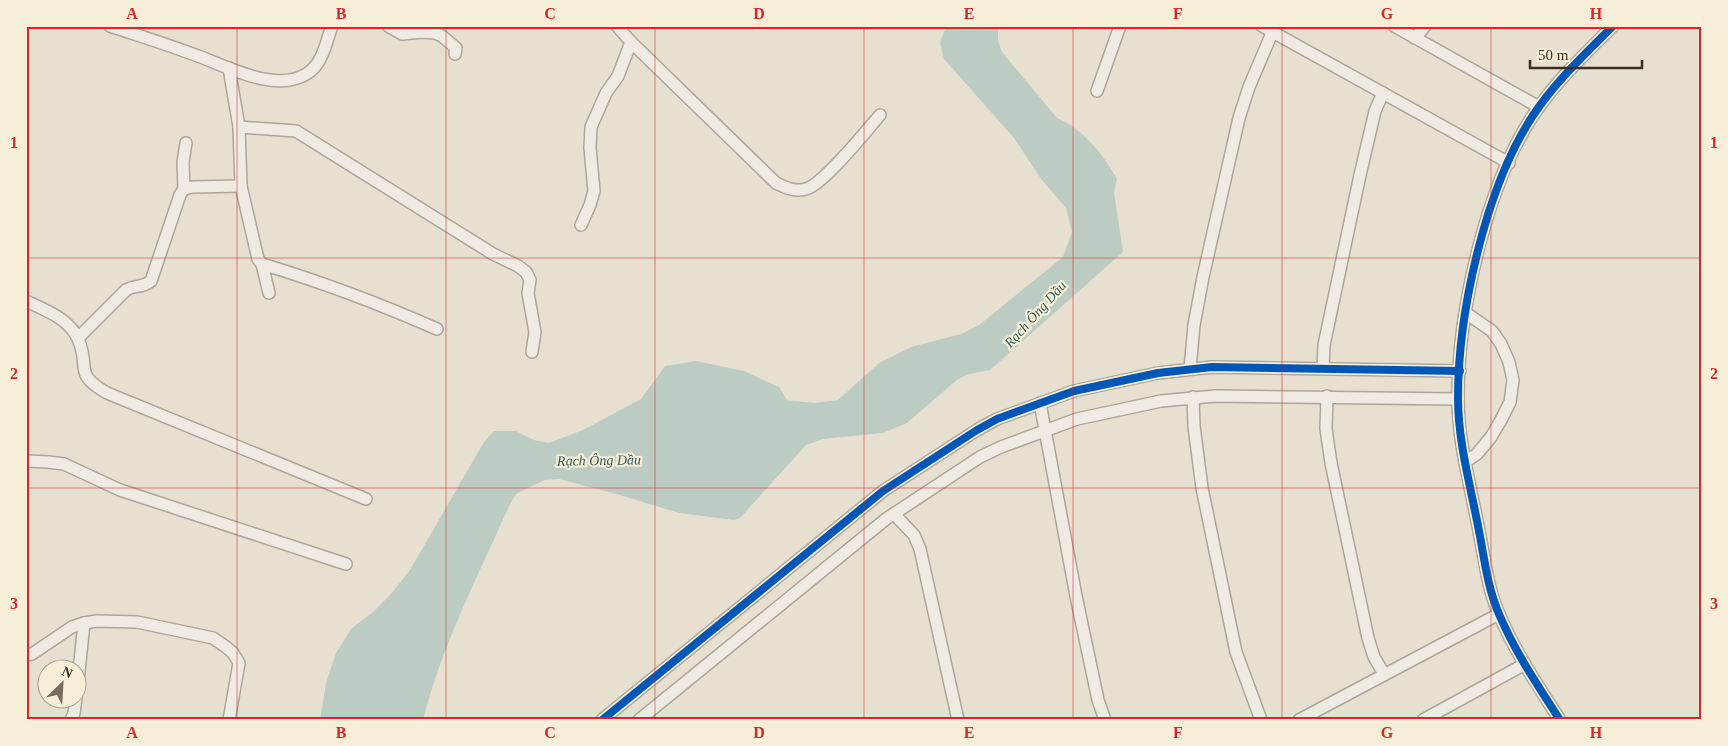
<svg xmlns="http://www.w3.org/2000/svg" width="1728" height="746" font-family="'Times New Roman',serif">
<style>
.water{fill:#bcccc2}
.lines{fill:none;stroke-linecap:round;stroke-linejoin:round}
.street-casing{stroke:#ada599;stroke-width:14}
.street{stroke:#efebe3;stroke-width:11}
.cycleway-casing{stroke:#f7eed8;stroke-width:11}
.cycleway{stroke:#0057b8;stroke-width:8}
.grid{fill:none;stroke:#d62828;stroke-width:1;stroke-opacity:0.55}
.labels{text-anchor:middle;stroke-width:4.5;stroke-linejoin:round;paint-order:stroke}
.water-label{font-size:14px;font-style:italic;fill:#2f5d5a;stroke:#f7eed8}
.neatline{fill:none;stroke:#d62828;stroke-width:2}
.grid-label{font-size:16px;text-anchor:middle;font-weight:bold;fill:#d62828}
</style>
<rect width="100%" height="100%" fill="#e7e0d1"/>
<path class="water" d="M946 26H998V41L1002 52 1057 118C1083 129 1104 155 1117 179L1114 192 1123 252 990 370 969 374 958 379 907 423 883 433 823 439 806 445 740 518 734 520 679 513 620 495 559 479 545 480 530 487 516 494 509 506C478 576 442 645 423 720H320L326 683 336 653 351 629 374 611 391 594 410 570 484 442 494 431H516L534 440 549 443 583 430 641 399 665 366 696 361 744 371 779 387 787 400 814 403 838 400 879 363 911 347 961 334 979 325 1063 257 1072 232 1066 208 1041 179 1014 138 944 59 940 43Z"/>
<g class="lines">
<defs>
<g id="street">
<path d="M110 26C140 36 169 45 198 56 228 67 277 94 308 73 323 63 326 42 332 26"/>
<path d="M388 26 402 34 422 32 435 33 442 36 456 48 455 54"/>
<path d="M617 26 631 42 776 183C786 188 795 192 806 189 824 184 866 131 880 115"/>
<path d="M1262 26 1509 163"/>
<path d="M1394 26 1539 107"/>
<path d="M1415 38 1425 26"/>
<path d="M229 68 239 127 241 186 258 259 262 264 269 293"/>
<path d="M1097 91 1120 26"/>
<path d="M239 127 296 131 493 254 518 266 526 272 530 280 528 293 535 332 532 352"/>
<path d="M184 189 183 162 186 143"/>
<path d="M581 225 590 205 594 191 590 148 591 127 606 93 618 76 631 42"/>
<path d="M262 264C322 282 380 304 437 329"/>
<path d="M26 301C45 310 70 319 78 339 91 368 72 373 107 393L366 499"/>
<path d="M78 338 126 290C136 284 141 289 151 281L180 195 184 189 192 187 241 186"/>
<path d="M1323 368 1324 345 1360 175 1375 111 1383 93"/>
<path d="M1190 369 1194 325 1203 277 1239 118 1249 87 1275 26"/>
<path d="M1327 396 1326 429 1331 463 1368 638 1374 657 1384 674"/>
<path d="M1193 397 1194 426 1202 488 1236 652 1261 720"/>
<path d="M1040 403 1076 596 1098 700 1105 720"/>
<path d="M26 461 48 462 64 464 120 490 346 564"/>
<path d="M1465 462 1477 454 1491 437 1501 420 1510 402 1513 380 1509 362 1501 344 1492 331 1466 313"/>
<path d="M894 514 914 535 920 549 958 720"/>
<path d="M26 655 32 654 72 627 84 623 97 621 137 622 213 638 226 647 233 653 239 663 229 720"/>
<path d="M78 681 84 623"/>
<path d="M71 720 74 713 76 698"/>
<path d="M602 720 883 491 977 430 997 419 1074 391 1158 373 1212 367 1460 371"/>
<path d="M639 720 886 519 980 457 1001 447 1077 419 1161 401 1215 396 1458 399"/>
<path d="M1299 720 1499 614"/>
<path d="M1423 720 1525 664"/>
<path d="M1560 720C1538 686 1515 652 1499 614 1487 587 1484 555 1478 526 1470 484 1458 441 1458 398 1458 313 1485 189 1532 117 1554 83 1584 55 1613 26"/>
</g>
</defs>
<use href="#street" class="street-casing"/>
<use href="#street" class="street"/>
<defs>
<g id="cycleway">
<path d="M602 720 883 491 977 430 997 419 1074 391 1158 373 1212 367 1460 371"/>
<path d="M1560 720C1538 686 1515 652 1499 614 1487 587 1484 555 1478 526 1470 484 1458 441 1458 398 1458 313 1485 189 1532 117 1554 83 1584 55 1613 26"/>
</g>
</defs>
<use href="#cycleway" class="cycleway-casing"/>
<use href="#cycleway" class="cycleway"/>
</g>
<path class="grid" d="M237 26V720M446 26V720M655 26V720M864 26V720M1073 26V720M1282 26V720M1491 26V720M26 258H1702M26 488H1702"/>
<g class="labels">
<g class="water-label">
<text transform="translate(1035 314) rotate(-48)" y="5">Rạch Ông Dầu</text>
<text transform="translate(599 460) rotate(-1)" y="5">Rạch Ông Dầu</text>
</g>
</g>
<rect width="1728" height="746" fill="none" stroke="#f7eed8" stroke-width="55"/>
<g transform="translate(62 684) rotate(25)"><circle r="24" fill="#f7eed8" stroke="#ada18e"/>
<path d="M0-4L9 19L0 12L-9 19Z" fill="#786c5e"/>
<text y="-8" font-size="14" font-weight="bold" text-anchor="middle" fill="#3d2e20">N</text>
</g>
<path d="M1530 60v8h112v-8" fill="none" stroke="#3d2e20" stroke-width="2.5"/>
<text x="1538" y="60" font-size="15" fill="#3d2e20" stroke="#f7eed8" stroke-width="4" paint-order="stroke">50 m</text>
<rect x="28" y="28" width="1672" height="690" class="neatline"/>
<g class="grid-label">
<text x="132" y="19">A</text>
<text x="341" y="19">B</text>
<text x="550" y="19">C</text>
<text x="759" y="19">D</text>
<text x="969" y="19">E</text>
<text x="1178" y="19">F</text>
<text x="1387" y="19">G</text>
<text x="1596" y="19">H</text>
<text x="14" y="148">1</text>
<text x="1714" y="148">1</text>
<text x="14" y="379">2</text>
<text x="1714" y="379">2</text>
<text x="14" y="609">3</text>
<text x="1714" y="609">3</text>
<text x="132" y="738">A</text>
<text x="341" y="738">B</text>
<text x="550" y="738">C</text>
<text x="759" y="738">D</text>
<text x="969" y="738">E</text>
<text x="1178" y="738">F</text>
<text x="1387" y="738">G</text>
<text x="1596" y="738">H</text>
</g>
</svg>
